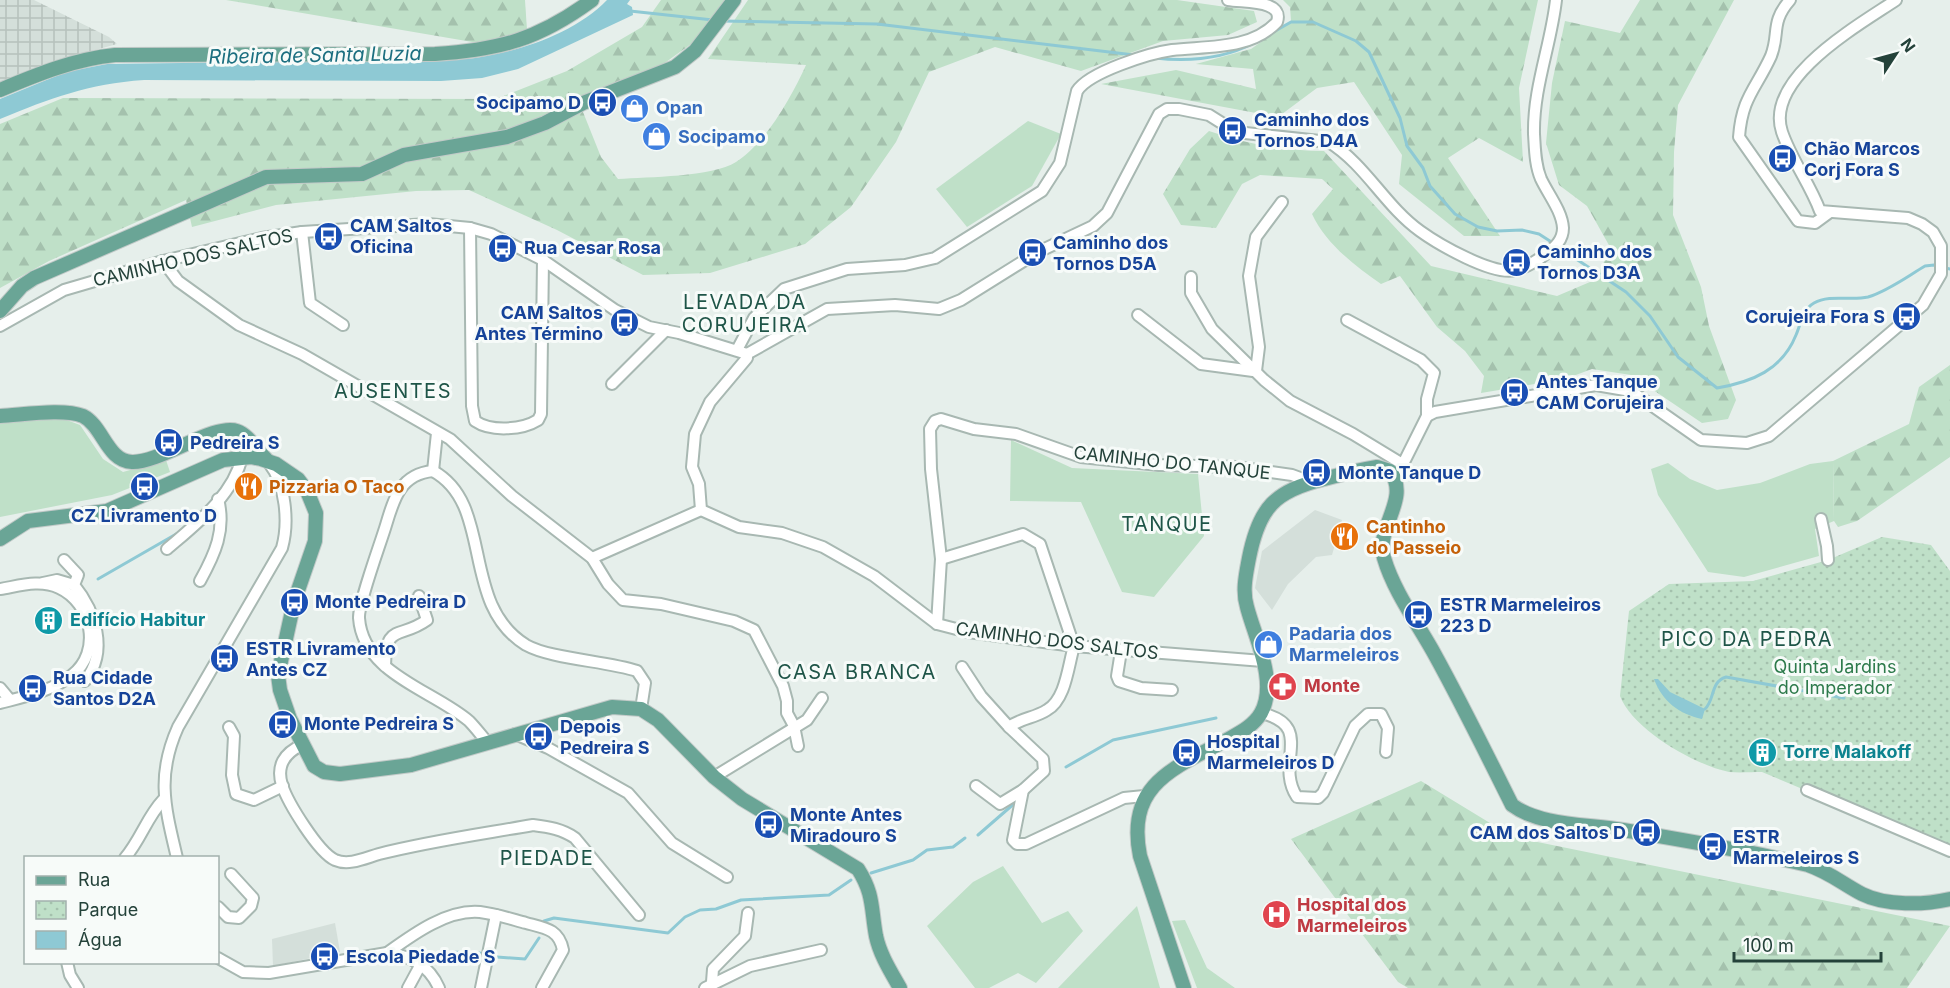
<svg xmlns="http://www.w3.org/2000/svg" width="1950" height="988" font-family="Inter,sans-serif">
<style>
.built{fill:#d4dfda}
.industrial{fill:url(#industrial-grid)}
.grass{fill:#bfe0c8}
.forest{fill:url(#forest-firs)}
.park{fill:url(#park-dots)}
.water{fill:#8ec9d4}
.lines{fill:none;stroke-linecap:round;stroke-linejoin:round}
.stream{stroke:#8ec9d4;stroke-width:3}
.minor-casing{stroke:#a8b8b2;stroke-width:14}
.major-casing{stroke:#c2cac8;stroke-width:16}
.minor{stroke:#fff;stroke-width:10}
.major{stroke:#6aa596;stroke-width:14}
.labels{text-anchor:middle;stroke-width:6;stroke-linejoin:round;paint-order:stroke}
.transit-label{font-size:18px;font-weight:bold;fill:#164399;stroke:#f7fbf9;text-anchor:start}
.shop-label{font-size:18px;font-weight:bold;fill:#366cbe;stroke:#f7fbf9;text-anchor:start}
.street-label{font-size:18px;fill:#24423a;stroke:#f7fbf9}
.food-label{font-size:18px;font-weight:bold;fill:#c56008;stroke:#f7fbf9;text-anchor:start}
.culture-label{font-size:18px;font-weight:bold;fill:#0d838f;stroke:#f7fbf9;text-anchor:start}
.park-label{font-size:18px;fill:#2d7a4b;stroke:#f7fbf9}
.health-label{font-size:18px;font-weight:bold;fill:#be3a42;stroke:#f7fbf9;text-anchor:start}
.water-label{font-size:20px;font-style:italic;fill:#1c6f80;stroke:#f7fbf9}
.neighbourhood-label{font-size:20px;letter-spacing:1.5px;fill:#1f5548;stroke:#f7fbf9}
</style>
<defs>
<pattern id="industrial-grid" width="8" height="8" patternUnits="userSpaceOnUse" patternTransform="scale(1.5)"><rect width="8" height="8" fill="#d4dfda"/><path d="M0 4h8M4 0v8" fill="none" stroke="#b6c1bc"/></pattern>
<pattern id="forest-firs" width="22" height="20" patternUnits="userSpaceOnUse" patternTransform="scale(1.5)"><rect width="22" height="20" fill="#bfe0c8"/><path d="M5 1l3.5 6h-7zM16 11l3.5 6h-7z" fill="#a4c1ad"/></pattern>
<pattern id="park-dots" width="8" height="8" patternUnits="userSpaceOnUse" patternTransform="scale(1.5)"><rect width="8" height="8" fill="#bfe0c8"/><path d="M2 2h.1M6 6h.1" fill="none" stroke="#a4c1ad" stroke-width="1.8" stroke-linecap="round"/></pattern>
</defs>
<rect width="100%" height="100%" fill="#e6efeb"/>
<g class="built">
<path d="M1315 510 1342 520 1332 555 1316 557 1288 584 1272 610 1255 588 1262 551Z"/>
<path d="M335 923 340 952 273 966 272 939Z"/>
</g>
<path class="industrial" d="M0 0H34L109 37 117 44 81 54 0 84Z"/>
<g class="grass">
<path d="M1028 121 1061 134 1032 186 967 227 936 189Z"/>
<path d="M64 419 80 425 103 459 123 472 166 460 170 472 112 495 0 517V422Z"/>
<path d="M1011 440 1072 468 1198 474 1204 536 1154 597 1122 592 1081 502 1010 501Z"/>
<path d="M1833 461 1834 521 1815 529 1819 556 1744 577 1708 572 1658 495 1651 469 1668 463 1690 479 1717 490 1760 483 1810 464Z"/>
<path d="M1003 866 1042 923 1068 911 1083 931 1036 983 1018 973 989 988H975L927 926 973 882Z"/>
<path d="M1137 906 1160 988H1058Z"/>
<path d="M1185 920 1207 968 1235 988H1197L1172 921Z"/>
</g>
<g class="forest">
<path d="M226 0H525L527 30 484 44Z"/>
<path d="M661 0H727L691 44 655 70 579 102 601 157 618 179C648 177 712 177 736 162 766 143 792 96 806 65L708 59 748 0H1177L1254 11 1257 22 1228 35 1163 41 1081 71 995 47 929 72 896 142 851 207 805 244 710 273 643 275 557 230 469 190 416 191 276 205 192 227 186 200 49 261 0 288V124L63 98 496 99 567 71 642 27Z"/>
<path d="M1283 0H1538L1519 88 1523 162 1479 138 1448 158 1500 236H1464L1399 184 1402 155 1354 82 1317 88 1278 117 1101 84 1176 70 1256 89 1253 69 1196 64 1251 49 1291 21 1290 7Z"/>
<path d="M1640 0H1734L1678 105 1674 152 1673 215 1701 287 1709 326 1736 400 1728 419 1702 423 1631 375 1592 369 1565 379 1481 393 1484 376 1465 351 1437 327 1400 276 1381 284C1354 265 1326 244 1312 214L1333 189 1322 179 1260 175 1242 184 1216 228 1181 225 1163 194 1190 149 1209 131C1246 144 1285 151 1324 151L1431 266 1557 296 1597 279 1610 247 1587 206 1559 185 1546 143 1552 83 1565 21 1620 33Z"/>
<path d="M1950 365V457L1857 521 1838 527 1834 521 1833 461 1909 424 1919 387Z"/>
<path d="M1421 781 1513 837 1950 926 1907 988H1408L1398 982 1291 839Z"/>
</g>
<path class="park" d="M1882 537 1931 545 1950 571V851L1762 772C1752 772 1740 773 1729 772 1695 765 1633 730 1620 696L1629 611 1669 584 1753 581 1828 560Z"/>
<g class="water">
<path d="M607 0H630L627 4 632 7 633 15 518 69 482 78 441 81 144 80C88 84 51 98 0 119V99L66 72 107 64 468 59C515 53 573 35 607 0Z"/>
<path d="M1654 679H1658L1670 692 1705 709 1702 719C1679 714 1662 701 1654 679Z"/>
</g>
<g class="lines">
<g class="stream">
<path d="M630 11 713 20"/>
<path d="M722 21 877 24 1134 55"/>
<path d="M1270 34 1291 22H1313L1356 41 1369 52 1400 118 1407 146 1423 168 1430 186 1455 214 1478 227 1497 231 1522 230 1539 234 1553 243"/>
<path d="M1155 58C1190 62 1223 59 1254 43"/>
<path d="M1558 247 1626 292 1650 316 1678 357 1717 388C1752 382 1782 370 1796 335 1801 324 1802 310 1814 303 1830 294 1851 301 1868 297 1888 291 1908 276 1925 266L1934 265 1950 269"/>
<path d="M209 504 222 488"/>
<path d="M98 579 178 533"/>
<path d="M1705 709C1715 700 1710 682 1726 677L1844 698"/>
<path d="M1066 767 1113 740 1216 718"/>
<path d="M978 835 1016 802"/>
<path d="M871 873 913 860 927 850 953 847 965 838"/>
<path d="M544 921 554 918 668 933 685 917 700 910 716 909 741 900 829 895 851 880"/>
<path d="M497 957 525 959 539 938"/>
<path d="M428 967 448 952 480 953"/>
</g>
<defs>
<g id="minor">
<path d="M1790 0C1770 23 1780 33 1771 56 1756 89 1742 97 1739 137L1798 221 1815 223 1830 212"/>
<path d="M470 228 472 406 475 421C491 432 522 430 538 420L541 414 543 260"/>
<path d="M302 232 310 303 343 325"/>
<path d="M163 261 178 281 239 325 302 354 450 439 512 496 592 558 608 584 623 600 661 604 734 621 754 630 783 686 787 701V713L794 726 798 746"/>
<path d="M1191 277V293L1212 329 1264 380 1290 401 1353 434 1404 465"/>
<path d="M1138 315 1201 364 1253 371"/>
<path d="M1347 320 1421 360 1434 373 1427 399V416L1400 470"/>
<path d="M0 326 64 290 163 261 262 238 302 232 428 224 470 228 491 234 543 260 615 310 649 327 679 333 747 354"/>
<path d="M737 350 754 318 784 289 847 269 905 265 935 258 1042 191 1060 163 1077 91C1089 72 1150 53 1172 50 1207 46 1251 50 1277 22 1284 0 1246 3 1228 0"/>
<path d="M747 354 827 309 895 305 939 309 961 300 1038 252 1093 226 1107 213 1159 114 1167 109H1179L1209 115 1236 132 1329 142C1366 165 1385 206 1420 231 1438 244 1493 276 1515 270 1527 267 1537 261 1547 253 1555 247 1563 240 1563 228 1562 211 1548 194 1541 179 1535 165 1535 149 1534 134 1533 88 1551 45 1556 0"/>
<path d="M747 354V358L710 402 695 434 692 467 699 484 701 510 739 527 782 533 823 547 874 576 937 624 968 632 1074 646 1263 661"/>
<path d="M1256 371 1259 347 1249 276 1256 237 1282 202"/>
<path d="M612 384 666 330"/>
<path d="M1427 416 1435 412 1596 385 1631 391 1701 440 1747 443 1769 436 1923 305 1941 274V246L1933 232 1922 224 1908 218 1820 211C1810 184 1792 161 1782 132 1764 78 1859 25 1896 0"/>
<path d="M433 471C495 505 459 604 526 645 551 659 607 661 637 671L645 683 641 709"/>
<path d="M433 471C401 474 394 498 386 525 381 542 358 604 359 618 363 674 433 690 469 721 475 727 481 735 487 742"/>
<path d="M433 471 437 433"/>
<path d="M1821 519 1827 546 1828 560"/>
<path d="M167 549C196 524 233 496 242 457"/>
<path d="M592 558 701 510"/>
<path d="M941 559 1023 534 1040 544 1074 646"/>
<path d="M64 560 78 575 74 585C95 611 109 651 85 681"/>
<path d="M200 581C215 554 226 530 218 499"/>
<path d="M43 583 57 580 74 585"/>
<path d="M0 589C19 586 40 579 59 588 92 603 102 652 72 675 53 691 23 697 0 703"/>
<path d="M937 624 941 559 931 469 930 429 935 421 941 419 974 429 1016 434 1081 457 1159 465 1236 467 1292 475 1311 482"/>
<path d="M1121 651 1117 676 1119 681 1141 688 1172 690"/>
<path d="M385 666C386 622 399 640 427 620L419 596"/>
<path d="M962 667 981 696 1009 727"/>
<path d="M0 688 10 700"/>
<path d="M1261 713C1316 726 1274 762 1297 797L1318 798 1323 793 1355 726 1368 714H1381L1388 728 1386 752"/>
<path d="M229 727 234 736 232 775 236 794 254 800 283 786"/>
<path d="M515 734 548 748 628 793 672 843 727 877"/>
<path d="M302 745C284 753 276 766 282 785 288 803 318 852 335 860 349 866 365 858 379 854 430 841 482 834 533 825 549 827 562 829 575 838L639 915"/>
<path d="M714 777 807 720 822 698"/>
<path d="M976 786 1000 804 1023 790 1044 771 1043 759 1009 727C1021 718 1035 718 1047 710 1066 699 1068 666 1074 646"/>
<path d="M1023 790 1013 840 1017 844H1026L1124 798 1144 796"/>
<path d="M1807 790 1950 851"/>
<path d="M125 858C141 839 147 817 163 800"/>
<path d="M177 858C165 807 156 776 178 727L282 548C289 523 286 484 269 463"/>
<path d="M218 907 228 917 239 918 251 906 253 898 231 874"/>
<path d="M387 953C412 935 447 909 480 912 496 914 511 919 526 923 545 928 559 929 563 950L542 988"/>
<path d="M218 958 243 972 269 973 387 953C411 956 429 965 439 988"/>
<path d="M67 962 70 975 78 988"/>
<path d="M712 982 713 969 745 936 748 913"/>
<path d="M408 988 421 964"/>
<path d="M481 988 496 915"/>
<path d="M705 988 750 966 821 950"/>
</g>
<g id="major">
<path d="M0 90C38 74 75 59 115 55L435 54C500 50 539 39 592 0"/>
<path d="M0 311 22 286 34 278 266 177 362 174 404 155 507 137 545 123 583 103 675 67 695 51 734 0"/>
<path d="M0 416C22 415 63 408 83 416 103 426 107 461 132 462 160 463 214 423 237 431 249 435 257 451 266 459"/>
<path d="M0 539 28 521 107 511 223 460 251 457 261 459 276 464 298 479 307 491 316 513 315 541 294 602 278 675 280 690 290 719 314 766 324 772 340 774 411 765 612 707 641 709 658 720 714 777 742 799 858 869C874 894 871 909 876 936 880 955 891 972 900 988"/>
<path d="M1184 988 1140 856C1126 786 1171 769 1225 741 1237 734 1253 727 1261 713 1278 682 1255 638 1247 607 1242 591 1246 574 1249 558 1259 507 1275 491 1324 479 1342 474 1359 470 1377 467L1390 471C1411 499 1375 527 1384 558 1394 592 1418 624 1435 655 1462 704 1487 755 1512 805 1540 826 1588 824 1623 830 1684 840 1747 851 1808 865 1829 872 1843 884 1862 894 1886 906 1924 905 1950 899"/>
</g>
</defs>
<use href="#minor" class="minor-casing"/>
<use href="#major" class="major-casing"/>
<use href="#minor" class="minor"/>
<use href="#major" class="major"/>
</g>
<defs>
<symbol id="bus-disc" viewBox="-11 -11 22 22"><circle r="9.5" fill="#1a4fb4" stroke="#f7fbf9"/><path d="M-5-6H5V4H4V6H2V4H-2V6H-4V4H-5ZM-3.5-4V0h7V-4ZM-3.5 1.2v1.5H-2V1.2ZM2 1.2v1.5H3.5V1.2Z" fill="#fff"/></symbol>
<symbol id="shop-disc" viewBox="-11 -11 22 22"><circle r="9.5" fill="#3f7fe0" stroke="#f7fbf9"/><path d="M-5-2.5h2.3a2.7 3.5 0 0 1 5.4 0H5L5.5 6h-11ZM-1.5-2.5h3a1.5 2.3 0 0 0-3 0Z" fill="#fff"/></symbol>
<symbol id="restaurant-disc" viewBox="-11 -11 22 22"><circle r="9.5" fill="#e8710a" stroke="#f7fbf9"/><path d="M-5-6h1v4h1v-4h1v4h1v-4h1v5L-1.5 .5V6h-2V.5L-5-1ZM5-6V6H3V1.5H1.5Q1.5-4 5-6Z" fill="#fff"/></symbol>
<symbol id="building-disc" viewBox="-11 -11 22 22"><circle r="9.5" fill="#0f9aa8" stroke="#f7fbf9"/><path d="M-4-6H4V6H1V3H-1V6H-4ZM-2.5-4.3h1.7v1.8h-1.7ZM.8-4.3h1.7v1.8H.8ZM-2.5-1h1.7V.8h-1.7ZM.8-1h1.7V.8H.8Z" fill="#fff"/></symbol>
<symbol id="pharmacy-disc" viewBox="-11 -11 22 22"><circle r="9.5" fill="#e0444e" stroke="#f7fbf9"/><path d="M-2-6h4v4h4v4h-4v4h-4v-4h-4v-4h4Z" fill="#fff"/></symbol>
<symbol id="hospital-disc" viewBox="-11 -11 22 22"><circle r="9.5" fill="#e0444e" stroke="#f7fbf9"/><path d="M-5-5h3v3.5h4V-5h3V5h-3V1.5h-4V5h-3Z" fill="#fff"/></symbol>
</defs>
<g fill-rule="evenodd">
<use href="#bus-disc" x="586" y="86" width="33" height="33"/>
<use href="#shop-disc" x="618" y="92" width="33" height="33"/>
<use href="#bus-disc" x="1216" y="114" width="33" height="33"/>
<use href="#shop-disc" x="640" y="120" width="33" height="33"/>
<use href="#bus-disc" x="1766" y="142" width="33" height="33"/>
<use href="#bus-disc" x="312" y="220" width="33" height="33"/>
<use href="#bus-disc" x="486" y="232" width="33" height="33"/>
<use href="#bus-disc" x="1016" y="236" width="33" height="33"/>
<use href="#bus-disc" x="1500" y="246" width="33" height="33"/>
<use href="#bus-disc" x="1890" y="300" width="33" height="33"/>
<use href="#bus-disc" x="608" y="306" width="33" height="33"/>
<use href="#bus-disc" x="1498" y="376" width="33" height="33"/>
<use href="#bus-disc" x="152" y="426" width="33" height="33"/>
<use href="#bus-disc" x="1300" y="456" width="33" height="33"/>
<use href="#bus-disc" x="128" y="470" width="33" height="33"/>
<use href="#restaurant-disc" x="232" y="470" width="33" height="33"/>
<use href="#restaurant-disc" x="1328" y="520" width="33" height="33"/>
<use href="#bus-disc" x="278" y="586" width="33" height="33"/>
<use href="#bus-disc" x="1402" y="598" width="33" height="33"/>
<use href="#building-disc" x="32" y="604" width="33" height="33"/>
<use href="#shop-disc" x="1252" y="628" width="33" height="33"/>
<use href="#bus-disc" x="208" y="642" width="33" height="33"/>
<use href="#pharmacy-disc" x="1266" y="670" width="33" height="33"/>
<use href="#bus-disc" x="16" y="672" width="33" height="33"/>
<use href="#bus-disc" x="266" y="708" width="33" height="33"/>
<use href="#bus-disc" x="522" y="720" width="33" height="33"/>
<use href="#bus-disc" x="1170" y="736" width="33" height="33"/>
<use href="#building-disc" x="1746" y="736" width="33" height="33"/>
<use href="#bus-disc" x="752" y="808" width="33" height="33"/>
<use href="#bus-disc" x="1630" y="816" width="33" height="33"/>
<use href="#bus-disc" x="1696" y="830" width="33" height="33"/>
<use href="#hospital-disc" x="1260" y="898" width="33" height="33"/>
<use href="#bus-disc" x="308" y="940" width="33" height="33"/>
</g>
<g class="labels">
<g class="transit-label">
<text x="581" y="109" text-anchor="end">Socipamo D</text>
<text x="1254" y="126">Caminho dos<tspan x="1254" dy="21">Tornos D4A</tspan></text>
<text x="1804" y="155">Chão Marcos<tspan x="1804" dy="21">Corj Fora S</tspan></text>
<text x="350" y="232">CAM Saltos<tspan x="350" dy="21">Oficina</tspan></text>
<text x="1053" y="249">Caminho dos<tspan x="1053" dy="21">Tornos D5A</tspan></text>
<text x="524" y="254">Rua Cesar Rosa</text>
<text x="1537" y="258">Caminho dos<tspan x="1537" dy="21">Tornos D3A</tspan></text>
<text x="603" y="319" text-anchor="end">CAM Saltos<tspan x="603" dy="21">Antes Término</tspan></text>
<text x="1885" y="323" text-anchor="end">Corujeira Fora S</text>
<text x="1536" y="388">Antes Tanque<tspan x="1536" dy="21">CAM Corujeira</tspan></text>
<text x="190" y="449">Pedreira S</text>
<text x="1338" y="479">Monte Tanque D</text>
<text x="144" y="522" text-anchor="middle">CZ Livramento D</text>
<text x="315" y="608">Monte Pedreira D</text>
<text x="1440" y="611">ESTR Marmeleiros<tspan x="1440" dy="21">223 D</tspan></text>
<text x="246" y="655">ESTR Livramento<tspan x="246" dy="21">Antes CZ</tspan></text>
<text x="53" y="684">Rua Cidade<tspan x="53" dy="21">Santos D2A</tspan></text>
<text x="304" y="730">Monte Pedreira S</text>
<text x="560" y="733">Depois<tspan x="560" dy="21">Pedreira S</tspan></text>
<text x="1207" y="748">Hospital<tspan x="1207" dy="21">Marmeleiros D</tspan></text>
<text x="790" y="821">Monte Antes<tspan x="790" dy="21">Miradouro S</tspan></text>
<text x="1626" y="839" text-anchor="end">CAM dos Saltos D</text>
<text x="1733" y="843">ESTR<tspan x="1733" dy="21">Marmeleiros S</tspan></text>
<text x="346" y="963">Escola Piedade S</text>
</g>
<g class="shop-label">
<text x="656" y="114">Opan</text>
<text x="678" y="143">Socipamo</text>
<text x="1289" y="640">Padaria dos<tspan x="1289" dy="21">Marmeleiros</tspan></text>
</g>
<g class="street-label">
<text transform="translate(193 258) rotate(-13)" y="6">CAMINHO DOS SALTOS</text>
<text transform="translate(1172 463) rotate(6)" y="6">CAMINHO DO TANQUE</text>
<text transform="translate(1057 641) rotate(7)" y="6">CAMINHO DOS SALTOS</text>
</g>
<g class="food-label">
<text x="269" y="493">Pizzaria O Taco</text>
<text x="1366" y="533">Cantinho<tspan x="1366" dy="21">do Passeio</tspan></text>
</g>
<g class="culture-label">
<text x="70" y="626">Edifício Habitur</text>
<text x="1783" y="758">Torre Malakoff</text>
</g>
<g class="park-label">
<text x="1835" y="673">Quinta Jardins<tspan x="1835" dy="21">do Imperador</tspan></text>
</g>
<g class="health-label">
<text x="1304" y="692">Monte</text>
<text x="1297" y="911">Hospital dos<tspan x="1297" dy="21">Marmeleiros</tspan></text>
</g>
<g class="water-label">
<text transform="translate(315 55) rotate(-1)" y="7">Ribeira de Santa Luzia</text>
</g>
<g class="neighbourhood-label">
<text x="745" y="309">LEVADA DA<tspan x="745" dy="23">CORUJEIRA</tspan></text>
<text x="393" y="398">AUSENTES</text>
<text x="1167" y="531">TANQUE</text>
<text x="1747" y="646">PICO DA PEDRA</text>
<text x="857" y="679">CASA BRANCA</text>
<text x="547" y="865">PIEDADE</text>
</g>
</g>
<rect x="24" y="856" width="195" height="108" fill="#f7fbf9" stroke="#a3b1ad" stroke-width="1.5"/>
<rect x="36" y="876" width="30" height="9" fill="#6aa596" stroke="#a3b1ad" stroke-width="1.5"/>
<text x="78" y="886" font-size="18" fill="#24423a">Rua</text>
<rect x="36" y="901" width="30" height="18" fill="url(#park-dots)" stroke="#a3b1ad" stroke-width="1.5"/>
<text x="78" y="916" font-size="18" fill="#24423a">Parque</text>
<rect x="36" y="931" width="30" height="18" fill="#8ec9d4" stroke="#a3b1ad" stroke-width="1.5"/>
<text x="78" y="946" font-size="18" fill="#24423a">Água</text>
<g transform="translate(1896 54) rotate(54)" stroke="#f7fbf9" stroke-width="4.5" paint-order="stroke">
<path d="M0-4.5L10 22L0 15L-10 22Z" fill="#24423a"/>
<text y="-9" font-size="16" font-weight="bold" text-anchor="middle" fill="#24423a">N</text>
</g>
<path d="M1734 952v9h147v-9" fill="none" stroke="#24423a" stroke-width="3"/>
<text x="1743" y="952" font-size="18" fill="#24423a" stroke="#f7fbf9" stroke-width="4.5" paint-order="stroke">100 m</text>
</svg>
